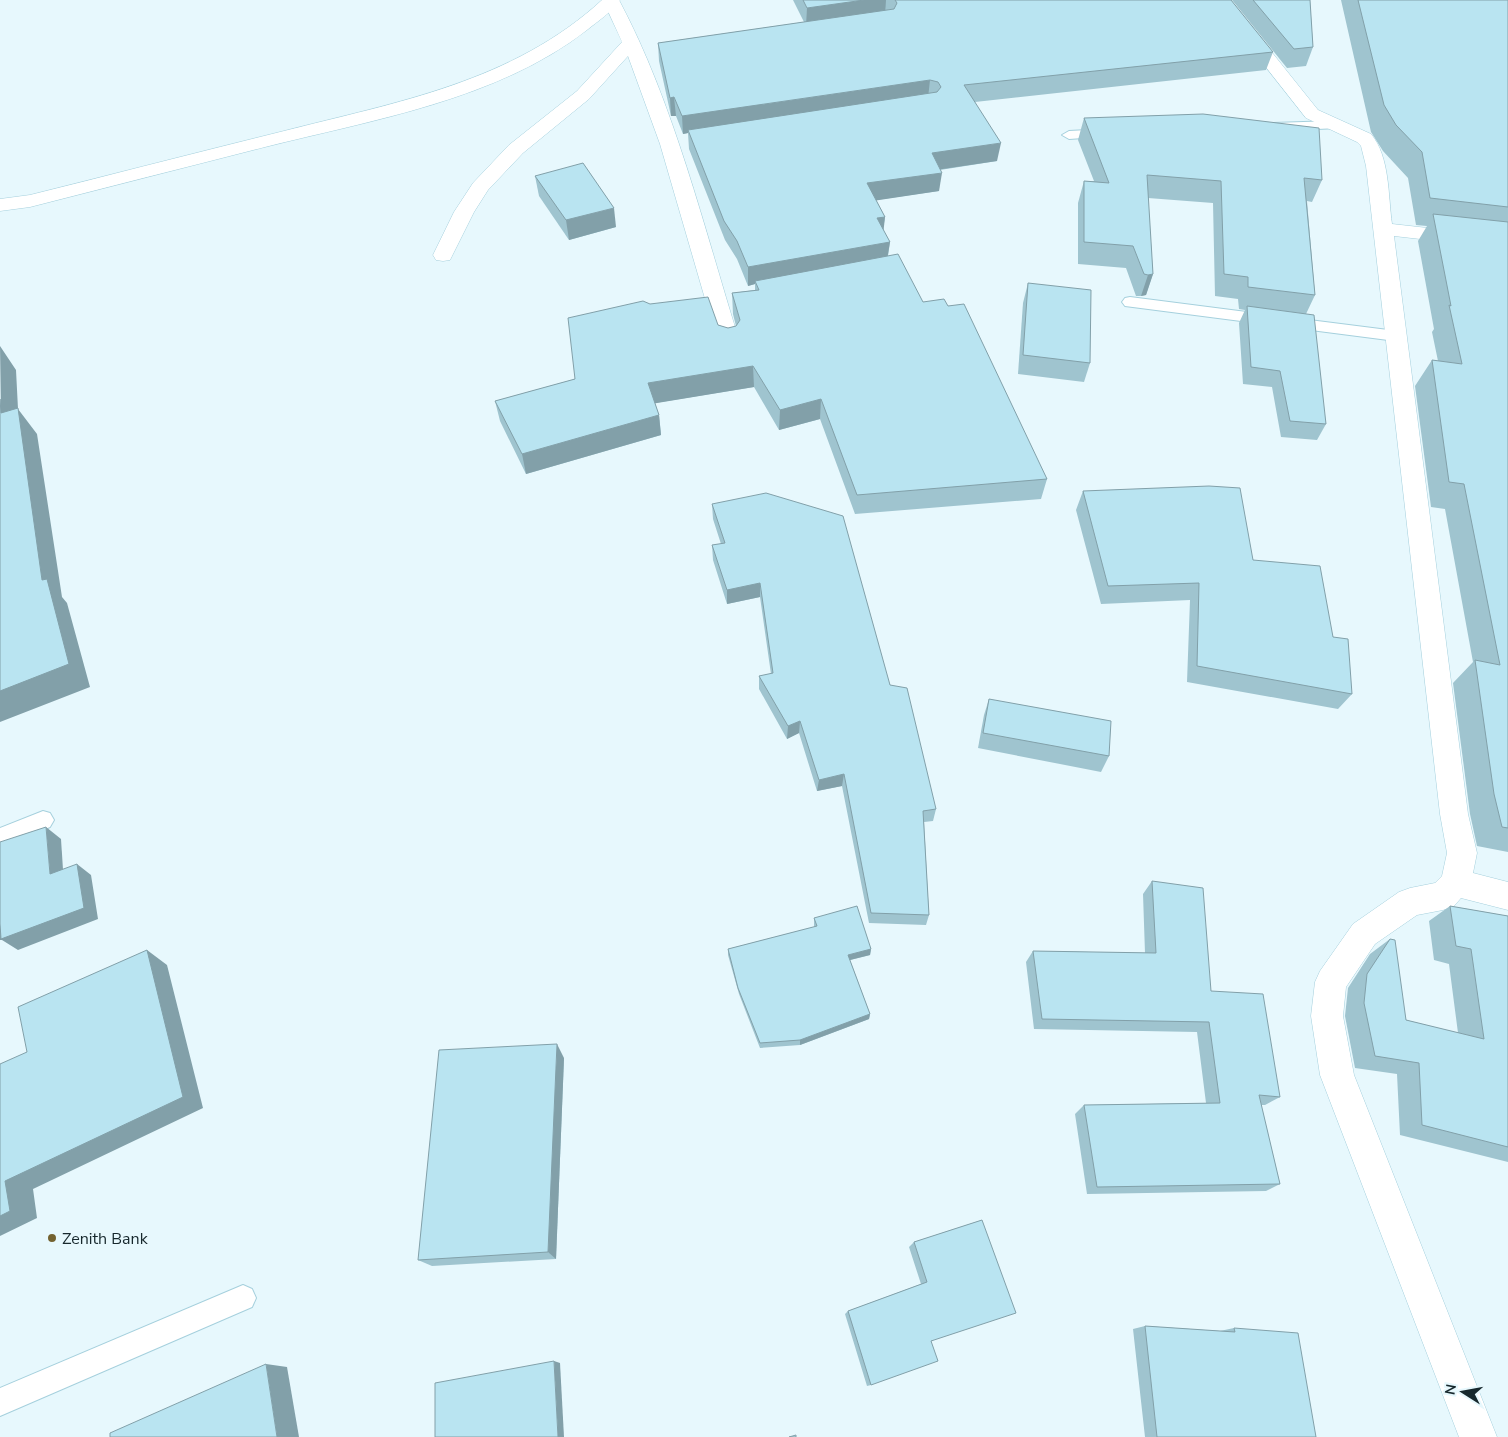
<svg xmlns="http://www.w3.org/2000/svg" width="1508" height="1437" font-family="'Nunito Sans',sans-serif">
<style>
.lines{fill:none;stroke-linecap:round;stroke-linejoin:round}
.lane-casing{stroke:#a5d0dd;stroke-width:2}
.street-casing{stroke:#a5d0dd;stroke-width:1}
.highway-casing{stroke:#a5d0dd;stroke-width:1}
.lane{fill:#fff;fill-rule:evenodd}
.street{fill:#fff;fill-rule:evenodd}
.highway{fill:#fff;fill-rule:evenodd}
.wall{fill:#9fc4cf}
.shaded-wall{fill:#82a0a9}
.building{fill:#b9e4f1;stroke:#82a0a9}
.poi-dot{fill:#736230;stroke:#e7f8fd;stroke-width:2}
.labels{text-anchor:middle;stroke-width:5;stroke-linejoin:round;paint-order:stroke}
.near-poi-label{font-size:16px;fill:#17282d;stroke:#e7f8fd;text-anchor:start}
</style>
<rect width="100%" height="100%" fill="#e7f8fd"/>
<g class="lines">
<defs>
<g id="lane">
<path d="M1334 121 1341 125 1339 128 1273 131 1266 127 1273 123Z"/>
<path d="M1107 129 1112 130 1114 133 1112 136 1069 139 1062 135 1069 131Z"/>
<path d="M1130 297 1396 331 1402 332 1404 336 1402 340 1396 341 1125 306 1122 302 1125 298Z"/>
<path d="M43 811 50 813 54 820 50 827 0 848V828Z"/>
<path d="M243 1285 252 1289 256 1298 252 1307 0 1416V1388Z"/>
</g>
<g id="street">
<path d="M603 0H619C674 103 704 228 739 340L736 345 728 347 720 345 717 340 660 144 628 56 589 99 523 153 488 190 474 212 450 260 443 261 436 260 433 255 454 212 473 183 509 145 577 91 622 42Z"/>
<path d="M1213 0H1230L1318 110 1371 134C1390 157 1388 195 1392 224L1508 237V249L1394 236 1468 814 1477 853 1473 873 1508 882V910L1461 898 1454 906 1443 910 1417 915 1375 944 1346 987 1343 1016 1354 1075 1497 1437H1459L1320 1075 1311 1016 1315 982 1320 971 1353 924 1399 892 1410 888 1435 883 1442 876 1447 853 1440 814 1366 166 1361 146 1357 142 1306 118Z"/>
</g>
<path id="highway" d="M602 0H620C612 12 598 21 587 30 497 100 372 120 265 147 187 167 108 187 30 207L0 211V199L30 195C114 174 199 152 284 131 397 102 513 82 602 0Z"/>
</defs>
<use href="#lane" class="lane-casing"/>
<use href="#street" class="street-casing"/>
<use href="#highway" class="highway-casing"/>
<use href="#lane" class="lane"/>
<use href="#street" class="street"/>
<use href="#highway" class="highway"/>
</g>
<g class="wall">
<path d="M793 0H1231L1273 52 1266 70 975 102 997 161 940 170 939 191 876 200 885 217 883 230 890 242 888 256 923 302 948 306 1047 479 1041 499 855 514 820 419 779 430 754 387 655 403 659 415 661 435 526 474 500 421 495 401 575 379 650 304 728 328 736 326 733 314 732 293 755 290V284L748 286 737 259 725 240 689 149 688 133 683 134 676 116H671L659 61 658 43 804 22Z"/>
<path d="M1232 0H1310L1313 47 1306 66 1287 68Z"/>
<path d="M1341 0H1508V852L1477 846 1470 814 1453 683 1473 662 1445 509 1431 507 1415 386 1432 360 1438 361 1432 332 1434 329 1418 241 1427 226 1416 225 1408 178 1383 151 1371 132Z"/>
<path d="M1084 118 1322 180 1312 202 1307 201 1315 295 1306 314 1326 424 1317 440 1281 437 1272 387 1243 384 1239 323 1245 310 1239 309 1238 299 1215 296 1213 203 1148 198 1153 274 1146 295 1141 296H1136L1126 268 1078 264V203L1084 181H1094L1078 140Z"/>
<path d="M535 176 616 227 569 240 539 196Z"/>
<path d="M1028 283 1090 363 1084 382 1018 374 1023 303Z"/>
<path d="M1083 491 1253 560 1333 637 1352 694 1338 709 1187 682 1190 600 1101 604 1076 510Z"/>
<path d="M712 504 890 685 936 809 933 821 924 822 929 915 926 925 869 923 842 786 817 791 799 733 787 739 759 689V676L771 674 760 597 727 604 713 560 712 545 721 544 713 519Z"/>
<path d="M989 699 1109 756 1101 772 978 748 984 715Z"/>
<path d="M1152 881 1211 991 1280 1097 1265 1105H1261L1280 1184 1266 1191 1087 1194 1075 1114 1084 1105 1206 1103 1197 1032 1034 1029 1026 962 1033 951 1145 953 1143 894Z"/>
<path d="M1450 906 1508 916V1162L1400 1135 1397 1074 1355 1068 1345 1016 1348 988 1370 954 1390 939 1406 1020 1458 1033 1449 964 1434 960 1429 921Z"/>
<path d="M814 918 871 949 870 955 850 960 870 1014 869 1019 800 1045 760 1048 739 994 728 955V949L814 927Z"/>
<path d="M564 1058 556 1259 432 1266 418 1260Z"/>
<path d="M982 1220 931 1342 871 1385 867 1386 845 1314 848 1311 921 1284 909 1247 914 1242Z"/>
<path d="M1145 1326 1220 1331 1234 1328 1316 1437H1145L1133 1329Z"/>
</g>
<g class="shaded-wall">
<path d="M864 0H886L885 15 806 26 807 8Z"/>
<path d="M930 80 928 98 688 130V133L683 134 682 116Z"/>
<path d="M674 97 676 116H671L670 98Z"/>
<path d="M1001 143 997 161 929 171 932 153Z"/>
<path d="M942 173 939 191 866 202 867 183Z"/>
<path d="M614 208 616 227 569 240 566 220Z"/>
<path d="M885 217 883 235 877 218Z"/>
<path d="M890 242 887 260 755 281V284L748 286V267Z"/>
<path d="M1153 274 1146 295 1141 296 1148 275Z"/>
<path d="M0 346 16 370 18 409 37 434 62 597 67 603 90 687 0 722V691L42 580 1 413Z"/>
<path d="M753 366 754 387 651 404 648 383Z"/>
<path d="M821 399 820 419 779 430 780 410Z"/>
<path d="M659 415 661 435 526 474 522 454Z"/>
<path d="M760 583V597L727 604V590Z"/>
<path d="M800 721 799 733 787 739 788 726Z"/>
<path d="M844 774 842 786 817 791 819 780Z"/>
<path d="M46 827 61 839 64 885 50 874Z"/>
<path d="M77 864 91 875 98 919 18 950 2 940H0V924Z"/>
<path d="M871 949 870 955 846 961 848 955Z"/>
<path d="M147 950 167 965 203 1108 33 1189 37 1218 0 1236V1216L5 1181Z"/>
<path d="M870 1014 869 1019 800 1045V1040Z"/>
<path d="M557 1044 564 1058 556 1259 548 1252Z"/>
<path d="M554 1361 560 1363 564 1437H558Z"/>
<path d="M266 1364 287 1367 299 1437H277Z"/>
</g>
<g class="building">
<path d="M803 0H864L807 8Z"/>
<path d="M895 0H1231L1273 52 964 85 1001 143 932 153 942 173 867 183 885 217 877 218 890 242 748 267 737 241 724 221 688 130 937 92 941 87 938 82 930 80 682 116 674 97 670 98 658 43 894 9 897 3Z"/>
<path d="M1253 0H1310L1313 47 1294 49Z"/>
<path d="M1358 0H1508V207L1430 198 1422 152 1396 125 1384 105Z"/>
<path d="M1203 114 1319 128 1322 180 1304 178 1315 295 1248 287V277L1224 274 1221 181 1147 175 1153 274 1148 275 1144 274 1133 246 1084 242V181L1109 183 1084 118Z"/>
<path d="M583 163 614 208 566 220 535 176Z"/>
<path d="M1433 214 1508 222V828L1502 827 1494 794 1475 660 1500 665 1464 484 1449 482 1432 360 1462 364 1449 305 1451 306Z"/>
<path d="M898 254 923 302 944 299 948 306 964 304 1047 479 857 495 821 399 780 410 753 366 648 383 659 415 522 454 495 401 575 379 568 318 643 301 650 304 708 297 718 325 728 328 736 326 740 320 732 293 759 290 755 281Z"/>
<path d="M1028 283 1091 290 1090 363 1023 355Z"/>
<path d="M1247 306 1314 315 1326 424 1290 421 1280 371 1251 367Z"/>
<path d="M0 399 1 413 18 408 42 580 47 579 69 664 0 691Z"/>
<path d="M1209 486 1240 488 1253 560 1320 566 1333 637 1348 639 1352 694 1197 666 1199 583 1108 586 1083 491Z"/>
<path d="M766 493 843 516 890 685 907 688 936 809 923 811 929 915 871 913 844 774 819 780 800 721 788 726 759 676 773 673 760 583 727 590 712 545 725 543 712 504Z"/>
<path d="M989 699 1111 721 1109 756 983 733Z"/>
<path d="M46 827 50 874 77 864 84 908 1 939 0 924V842Z"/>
<path d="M1152 881 1203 888 1211 991 1263 994 1280 1097 1259 1095 1280 1184 1097 1187 1084 1105 1220 1103 1209 1022 1042 1019 1033 951 1156 953Z"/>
<path d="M857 906 871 949 848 955 870 1014 800 1040 760 1043 738 988 728 949 817 926 814 918Z"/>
<path d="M1450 906 1508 916V1147L1422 1125 1419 1063 1375 1056 1364 1003 1367 974 1390 939 1395 940 1406 1020 1484 1039 1471 949 1456 946Z"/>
<path d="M147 950 183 1097 5 1181 10 1211 0 1216V1064L27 1052 18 1007Z"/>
<path d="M557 1044 548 1252 418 1260 439 1050Z"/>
<path d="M982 1220 1016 1313 931 1341 938 1361 871 1385 848 1311 927 1282 914 1242Z"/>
<path d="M1145 1326 1235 1332 1234 1328 1298 1333 1316 1437H1157Z"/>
<path d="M554 1361 558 1437H435V1383Z"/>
<path d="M266 1364 277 1437H110V1433Z"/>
<path d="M796 1435V1437H789Z"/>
</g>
<circle class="poi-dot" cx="52" cy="1238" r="5"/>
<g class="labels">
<g class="near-poi-label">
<text x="62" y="1244">Zenith Bank</text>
</g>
</g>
<g transform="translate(1463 1392) rotate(281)" stroke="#e7f8fd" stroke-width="4" paint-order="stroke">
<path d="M0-4L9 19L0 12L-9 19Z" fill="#17282d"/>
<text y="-8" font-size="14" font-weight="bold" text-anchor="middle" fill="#17282d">N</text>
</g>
</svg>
